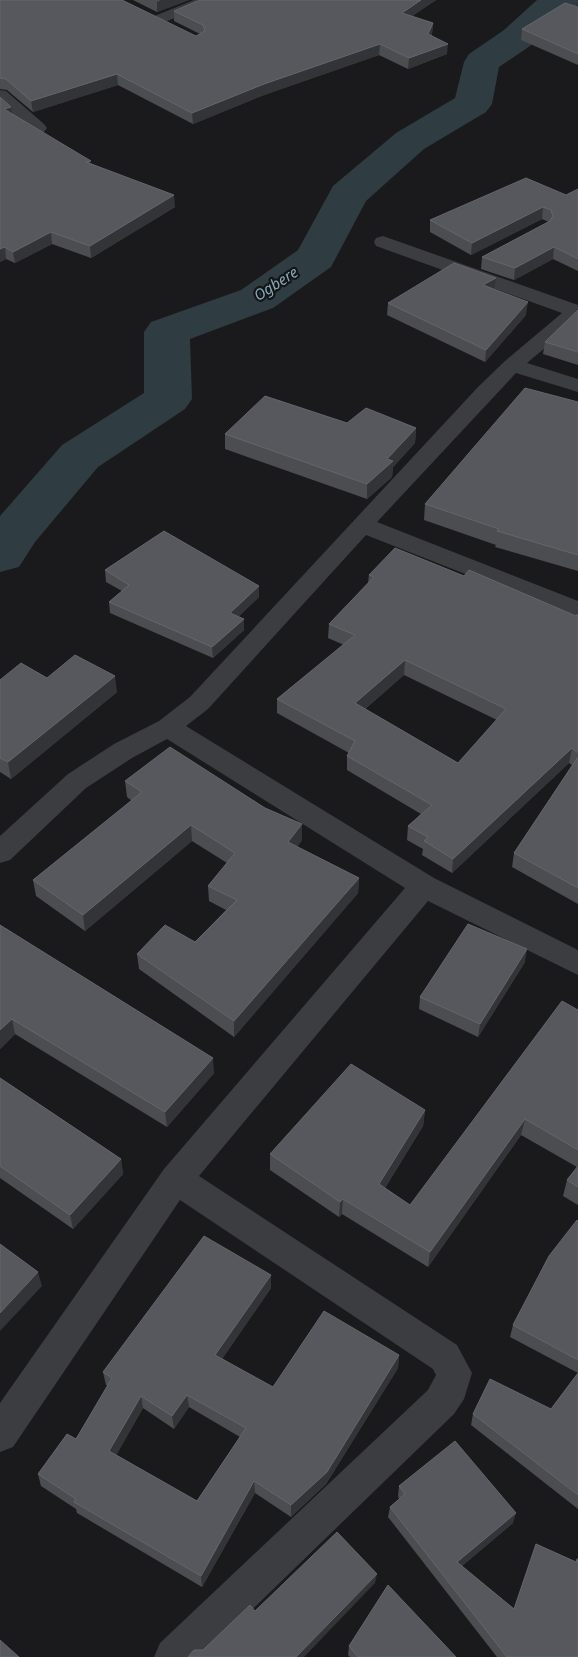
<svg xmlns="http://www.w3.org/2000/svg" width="578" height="1657" font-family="'Noto Sans',sans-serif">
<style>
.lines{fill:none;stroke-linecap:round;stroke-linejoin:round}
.river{fill:#2f3c41;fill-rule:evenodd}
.minor{fill:#3b3d41;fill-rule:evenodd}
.wall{fill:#4b4d51;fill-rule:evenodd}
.shaded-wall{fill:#333437}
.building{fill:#56585d;stroke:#63666c;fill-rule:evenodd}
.labels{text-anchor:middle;stroke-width:4.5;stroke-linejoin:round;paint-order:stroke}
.far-water-label{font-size:15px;font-style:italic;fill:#83a8b6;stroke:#151517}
</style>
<rect width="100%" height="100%" fill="#1a1a1c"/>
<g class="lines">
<path class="river" d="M537 0H578V5L556 17 530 46 499 67 492 104 486 112 424 149 366 201 331 267 273 308 190 339 192 399 185 409 98 467 35 542 19 567 0 572V516L62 445 144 393V332L151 322 241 290 298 250 333 186 396 133 455 98 464 62 469 54 504 30Z"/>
<g class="minor">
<path d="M194 0H216L213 3 162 23 157 25 149 20 152 17Z"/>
<path d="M0 90 6 91 44 124 47 128 44 132H32L0 104Z"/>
<path d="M383 236 578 305V320L527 363 578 379V392L516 373 377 522 578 601V618L366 535 208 709 186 726 434 878 578 950V975L428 901 199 1176 457 1345 472 1373 464 1399 454 1414 203 1657H154L160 1643 428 1390 436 1375 433 1369 180 1200 13 1447 0 1452V1403L164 1169 405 888 167 739 132 758 86 788 10 860 0 863V836L68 774 114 744 159 721 190 697 478 387 505 361 562 313 376 246 374 242 376 238Z"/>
</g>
</g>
<g class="wall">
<path d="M0 0 196 36 200 34 174 21V11L200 0H436L412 16 433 23 432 34V36L447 54 408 69 379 55 264 95 193 124 118 85 33 112 7 90 0 89Z"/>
<path d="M133 0H189L157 12Z"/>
<path d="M578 7V65L521 40 522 29Z"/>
<path d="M12 114 92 164 175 207 91 258 52 244 15 263 6 259 0 262Z"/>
<path d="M578 189V271L553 259 514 280 481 269 482 257 549 222 542 219 471 255 430 232V220L566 195Z"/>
<path d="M388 303 526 315 485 362 387 315Z"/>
<path d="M578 310V365L543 354 545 342Z"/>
<path d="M578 402V571L495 547 496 545 424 520 425 504Z"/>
<path d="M347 423 416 428 415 443 393 467 392 477 367 499 225 449V434Z"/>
<path d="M105 570 259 597 238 617 244 619V630L213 658 110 613 109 602 122 591 106 582Z"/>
<path d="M369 575 464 576 576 616 578 614V904L512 867 514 853 572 765 569 763 452 873 422 855 423 849 407 840 408 826 421 814 347 770V756L349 753 277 713V699L344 645 328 638 329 624 368 583ZM404 675 497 720 458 763 365 709Z"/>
<path d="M47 678 117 692 11 779 0 772V680Z"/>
<path d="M125 781 302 840 297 847 359 878 358 893 234 1037 139 969 137 954 195 942 226 910 209 901 208 886 227 863 192 841 85 931 36 896 33 880 132 801 127 797Z"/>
<path d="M0 925 214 1073 167 1127 15 1034 0 1049Z"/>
<path d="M525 962 478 1037 419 1009 420 997Z"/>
<path d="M578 1010V1205L563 1196 567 1180 577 1167 521 1135 428 1267 342 1214 339 1217 270 1170V1154L425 1110 423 1126 385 1188 410 1205Z"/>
<path d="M0 1078 121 1159 123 1174 73 1229 0 1178Z"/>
<path d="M578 1221V1373L510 1337 513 1325Z"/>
<path d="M271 1288 222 1359 273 1387 399 1355 398 1368 326 1484 291 1517 255 1493 202 1587 77 1513 76 1509 41 1486 38 1474 76 1439 108 1386 106 1385 103 1372ZM189 1407 240 1437 197 1501 116 1455 143 1408 174 1429Z"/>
<path d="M578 1373V1509L471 1425 473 1414 551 1409Z"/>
<path d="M399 1486 513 1523 462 1566 514 1609 576 1562 578 1657H497L388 1517 390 1507 399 1499 398 1496Z"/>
<path d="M349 1646 456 1657H350L348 1655Z"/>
</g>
<g class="shaded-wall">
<path d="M161 0H189L157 12V2Z"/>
<path d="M421 0H436L401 24 402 13Z"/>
<path d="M433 23 432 34 427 44 428 34Z"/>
<path d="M380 44 379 55 264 95 193 124 192 113 264 84Z"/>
<path d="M448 44 447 54 408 69 409 58Z"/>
<path d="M117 74 118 85 33 112 31 101Z"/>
<path d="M11 107 13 118 4 109Z"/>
<path d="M174 195 175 207 91 258 90 246Z"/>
<path d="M543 207 542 219 471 255 472 243Z"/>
<path d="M51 232 52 244 15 263 13 252Z"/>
<path d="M5 247 6 259 0 262V249Z"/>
<path d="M554 247 553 259 514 280 515 268Z"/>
<path d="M496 278 494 291 483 285Z"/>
<path d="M528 302 526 315 485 362 486 350Z"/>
<path d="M416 428 415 443 393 467 392 477 367 499V484L387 459Z"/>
<path d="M259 586V597L230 624V613Z"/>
<path d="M244 619V630L213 658 212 647Z"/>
<path d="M405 660 404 675 354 718 355 703Z"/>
<path d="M115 676 117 692 11 779 8 762Z"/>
<path d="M572 748 569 763 452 873 453 859Z"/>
<path d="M302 824V840L288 858V842Z"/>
<path d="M191 825 192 841 85 931 83 915Z"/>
<path d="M359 878 358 893 234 1037V1021Z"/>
<path d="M527 949 525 962 478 1037 480 1024Z"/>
<path d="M12 1019 15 1034 0 1049V1030Z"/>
<path d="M213 1058 214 1073 167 1127 165 1112Z"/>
<path d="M425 1110 423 1126 378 1200 379 1184Z"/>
<path d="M525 1119 521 1135 428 1267 430 1252Z"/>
<path d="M121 1159 123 1174 73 1229 70 1215Z"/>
<path d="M343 1199 342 1214 339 1217 340 1202Z"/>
<path d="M38 1272 42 1286 0 1331V1313Z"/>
<path d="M271 1275V1288L216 1368 215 1355Z"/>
<path d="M399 1355 398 1368 326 1484 291 1517V1505Z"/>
<path d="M187 1395 189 1407 174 1429 172 1416Z"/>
<path d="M141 1396 143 1408 112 1463 109 1451Z"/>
<path d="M254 1481 255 1493 202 1587 201 1576Z"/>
<path d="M516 1513 513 1523 455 1572 457 1562Z"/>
<path d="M377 1574 375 1583 304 1657H296Z"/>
</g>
<g class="building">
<path d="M0 0H122L196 36 205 31 203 25 174 11 200 0H421L402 13 433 23 428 34 448 44 409 58 380 44 264 84 192 113 117 74 31 101 6 79 0 78Z"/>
<path d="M565 3 578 7V54L522 29Z"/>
<path d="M0 97 11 107 4 109 91 161 86 162 174 195 90 246 51 232 13 252 5 247 0 249Z"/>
<path d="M526 178 566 195 578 189V259L554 247 515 268 482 257 550 221 553 216 551 210 543 207 472 243 430 220Z"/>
<path d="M454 263 496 278 483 285 528 302 486 350 388 303Z"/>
<path d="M578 310V352L545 342Z"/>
<path d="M525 388 578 402V555L497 531 499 529 425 504Z"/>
<path d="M265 396 347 423 366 408 416 428 387 459 393 461 367 484 225 434Z"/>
<path d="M164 531 259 586 230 613 244 619 212 647 109 602 129 585 105 570Z"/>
<path d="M395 548 464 576 469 570 576 616 578 614V753L572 748 453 859 424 841 428 837 408 826 432 805 347 756 355 741 277 699 355 635 329 624 374 577 369 575ZM405 660 506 709 458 763 355 703Z"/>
<path d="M75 655 115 676 8 762 0 758V680L21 663 47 678Z"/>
<path d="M170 747 265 808 302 824 288 842 359 878 234 1021 137 954 165 925 195 942 237 900 208 886 235 853 191 825 83 915 33 880 142 792 125 781Z"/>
<path d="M578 757V888L514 853Z"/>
<path d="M468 924 527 949 480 1024 420 997Z"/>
<path d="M0 925 213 1058 165 1112 12 1019 0 1030Z"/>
<path d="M562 1001 578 1010V1150L525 1119 430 1252 343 1199 340 1202 270 1154 351 1064 425 1110 379 1184 410 1205Z"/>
<path d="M0 1078 121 1159 70 1215 0 1166Z"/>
<path d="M578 1166V1187L567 1180Z"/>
<path d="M577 1220 578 1221V1360L513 1325 549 1256Z"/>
<path d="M204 1236 271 1275 215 1355 273 1387 324 1311 399 1355 327 1472 291 1505 254 1481 201 1576 74 1502 76 1499 38 1474 67 1434 76 1439 112 1378 103 1372ZM187 1395 246 1428 197 1501 109 1451 141 1396 172 1416Z"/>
<path d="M0 1244 38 1272 0 1313Z"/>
<path d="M578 1373V1495L473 1414 490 1379 551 1409Z"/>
<path d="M455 1441 516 1513 457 1562 514 1609 536 1544 576 1562 577 1559H578V1657H507L390 1507 405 1494 399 1486Z"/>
<path d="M337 1532 377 1574 296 1657H188L194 1650H203L250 1605 255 1611Z"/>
<path d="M388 1585 456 1657H358L349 1646Z"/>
<path d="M0 1640 19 1657H0Z"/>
</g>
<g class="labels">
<g class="far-water-label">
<text transform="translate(276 284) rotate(-33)" y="5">Ogbere</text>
</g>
</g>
</svg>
